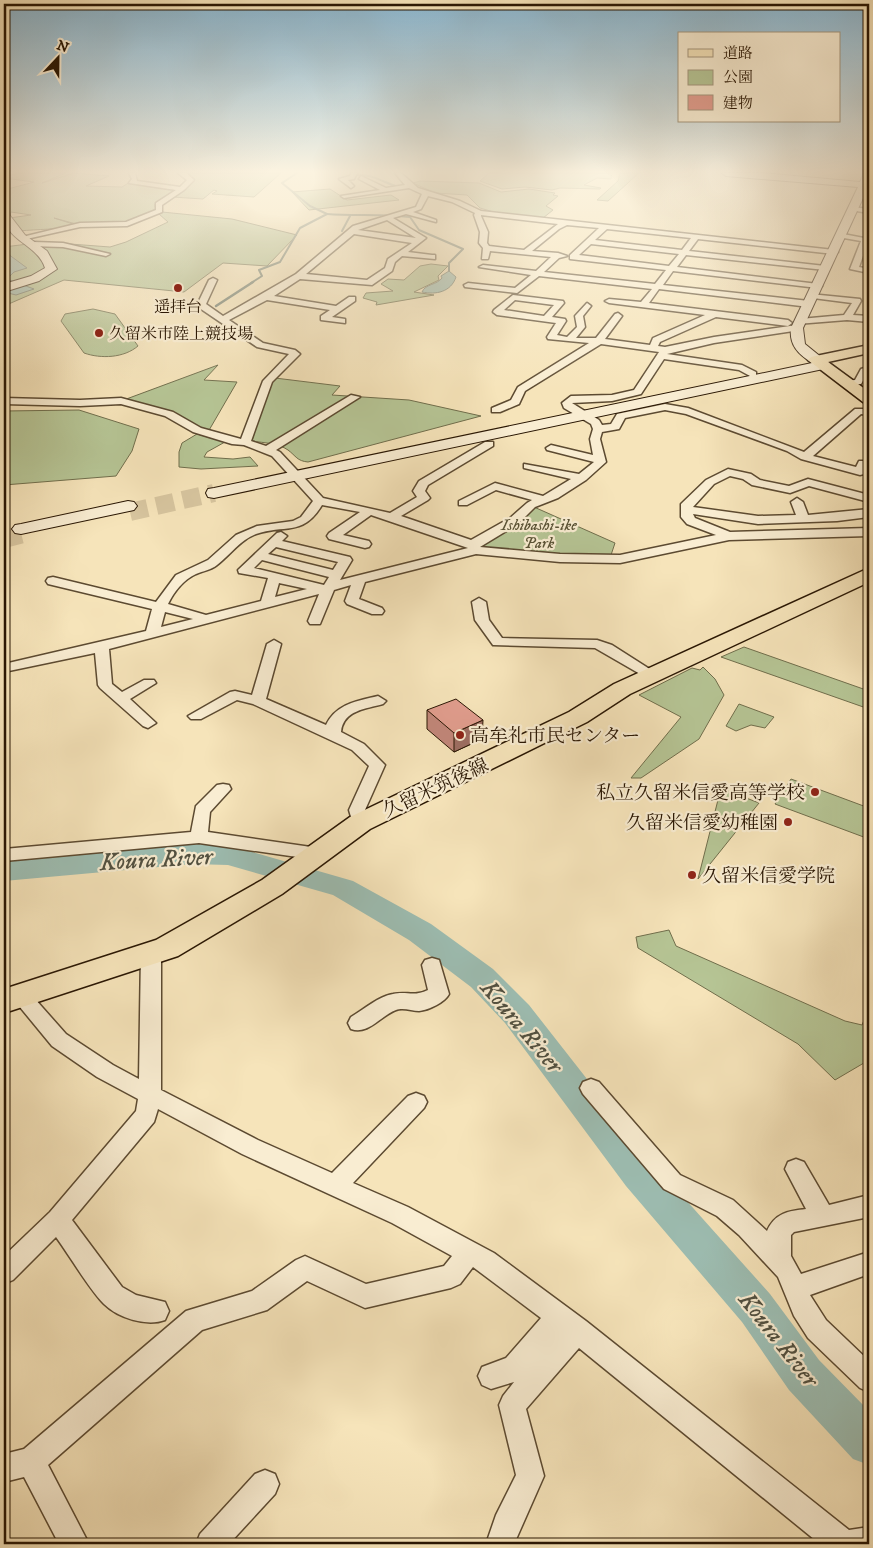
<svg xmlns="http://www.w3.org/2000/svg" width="873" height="1548" font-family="'IM FELL DW Pica','Noto Serif JP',serif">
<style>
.green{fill:#b6c595;stroke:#706e4c}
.water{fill:#9dbeb3;stroke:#6f7b6d}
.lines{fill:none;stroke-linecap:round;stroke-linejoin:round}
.stream-far1{stroke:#6f7b6d;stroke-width:2}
.stream{stroke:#6f7b6d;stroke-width:2.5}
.river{fill:#9dbeb3;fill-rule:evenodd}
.secondary-tunnel{stroke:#d7c59f;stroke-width:18;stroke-dasharray:18 9;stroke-linecap:butt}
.street-casing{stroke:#5c4a31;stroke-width:3}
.secondary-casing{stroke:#291603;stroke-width:2}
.primary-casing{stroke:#291603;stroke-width:3}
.street{fill:#f9edd2;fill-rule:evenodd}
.secondary{fill:#f9edd2;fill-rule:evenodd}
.primary{fill:#f6e4ba;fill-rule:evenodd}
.wall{fill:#c2877a;stroke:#291603}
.shaded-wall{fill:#9e6e63;stroke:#291603}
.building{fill:#e19d8e;stroke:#291603}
.poi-dot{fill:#8f2418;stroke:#f9edd2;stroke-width:2}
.labels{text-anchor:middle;stroke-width:4.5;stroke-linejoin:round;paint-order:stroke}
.far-poi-label{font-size:16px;fill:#291603;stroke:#f9edd2}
.far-park-label{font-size:16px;font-style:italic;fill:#5a5336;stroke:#f9edd2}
.poi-label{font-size:19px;fill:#291603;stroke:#f9edd2;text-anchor:start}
.street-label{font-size:19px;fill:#291603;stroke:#f9edd2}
.near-water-label{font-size:24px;font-style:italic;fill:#525141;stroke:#f9edd2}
</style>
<rect width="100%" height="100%" fill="#f6e4ba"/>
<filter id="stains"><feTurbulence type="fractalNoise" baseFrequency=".004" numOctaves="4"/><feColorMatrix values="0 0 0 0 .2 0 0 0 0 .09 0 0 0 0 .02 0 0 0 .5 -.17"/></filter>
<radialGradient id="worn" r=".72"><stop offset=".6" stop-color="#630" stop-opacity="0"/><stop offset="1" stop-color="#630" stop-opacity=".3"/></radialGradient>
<g class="green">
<path d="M17 173H66L42 183 74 173 109 176 86 186 122 187 130 182 178 190 155 204V207H159L160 211 127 224 80 225 54 218 76 225C57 230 39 229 19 231L9 218 31 215 11 212 10 216 4 217V190L34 182 4 178Z"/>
<path d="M183 173H281L254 197 212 194 217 191 214 190 203 199 172 197 192 180 190 176Z"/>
<path d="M489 173H612L611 179 597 178 584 185 601 188 600 189 560 188 552 190 525 187 502 189 480 181Z"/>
<path d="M620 173H639L608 201 597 200 618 181Z"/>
<path d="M420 181 479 183 501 192 529 189 555 193 553 195 558 196 546 206 553 210 543 218 497 213 480 208 467 195 435 193 413 183Z"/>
<path d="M330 189 347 200 391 195 399 200 309 210 292 192Z"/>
<path d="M162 212 232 219 297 235 267 266 223 263 184 292 64 280 4 306V247L44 242 110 247 126 242 168 222 159 214Z"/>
<path d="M431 264 448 266 438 276 439 280 414 292 434 295 376 305 377 302 363 298 366 293 393 291 381 284 388 279 404 280 420 266Z"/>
<path d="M93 309 115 314 138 346C124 358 101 359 84 353L61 321 65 314Z"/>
<path d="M218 365 204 380 237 382 208 432 168 414 121 401Z"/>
<path d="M275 378 340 386 332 395 409 400 481 416 308 462C297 461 296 456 288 450 278 443 264 443 252 441L266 383Z"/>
<path d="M79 410 139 429 132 451 116 476 4 485V411Z"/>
<path d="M197 434 225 442 207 452 204 457 233 459 250 457 258 466 201 469 179 467V452L182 443Z"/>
<path d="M534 507 615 543 610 558 488 549 482 544Z"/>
<path d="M744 647 869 691V709L721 657Z"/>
<path d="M703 667 715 679 724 695 699 739 641 778H631L681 717 639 695 692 668 700 670Z"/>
<path d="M739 704 774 717 765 728 751 725 736 731 726 726Z"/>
<path d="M791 779 869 808V839L775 804Z"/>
<path d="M721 788 759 803 698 879Z"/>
<path d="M669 930 676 946 845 1021 862 1025 869 1008V1060L835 1080 798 1044 638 948 636 937Z"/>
</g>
<g class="water">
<path d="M4 251 27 268 14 272 7 279 34 289 16 295 4 292Z"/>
<path d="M449 271 456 277C451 292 436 295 422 292 425 284 437 285 442 278L441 276Z"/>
</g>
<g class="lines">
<g class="stream-far1">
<path d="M358 173 357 175C373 174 384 183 399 187"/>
<path d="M327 214C355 216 382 214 410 217L419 230 463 249 449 263V271"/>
<path d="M342 231 350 216"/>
<path d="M251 283 262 276 259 270 280 262 300 228 327 214 310 206 282 183 297 173"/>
</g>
<path class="stream" d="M216 306 253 282"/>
<path class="river" d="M192 844 228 845 353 881 431 924 493 969 529 1005 652 1162 770 1294 819 1360 869 1411V1465L853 1459 789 1390 742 1322 626 1186 505 1023 471 987 409 940 333 895 228 865 192 864 4 881V861Z"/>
<g class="secondary-tunnel">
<path d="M130 512 214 493"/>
<path d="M4 539 24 534"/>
</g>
<defs>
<g id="street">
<path d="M129 173H135L137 181 180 187 187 180 178 173H186L194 180 184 190 162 205V212L127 226 80 227 22 240 18 238 80 223 126 222 156 210V203L176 190 129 183 132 179Z"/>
<path d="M351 173H357L354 179 348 180 354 186 351 188 339 179 350 176Z"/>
<path d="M395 173H401L418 188 460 201 481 211 834 250 838 252 834 254 698 239 689 251 825 266 829 268 825 270 686 255 677 267 818 284 822 286 818 288 673 271 663 285 809 301 813 304 809 307 659 289 649 303 788 320 792 323 788 326 716 317 660 342 658 346 665 347 714 337 797 325 800 326V330L714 343 667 354 742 365 756 372V376H750L739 370 664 359 641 394 612 401 572 403 599 420 602 425 611 424 617 414 665 404 688 408 804 452 855 409H869V415L861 414 813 456 856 467 859 461H869V467H867L864 474 860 475 801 459 787 451 686 414 665 410 625 418 619 429 602 432 600 439 606 462 586 480 558 498 535 507 518 524 480 547 560 554 620 555 716 535 687 524 681 517V504L706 480 728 469 751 474 760 480 789 486 808 479 869 495V502L809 486 790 493 752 485 743 479 730 476 714 484 693 507 758 516 796 515 791 502 797 498 803 502 808 515 869 509V517L837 521 758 524 693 514 695 518 730 532 869 528V536L729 540 620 563 560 562 476 554 365 582 359 599 382 608 384 611 382 614H372L347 604 345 601 351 585 334 590 320 624H310L308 621 319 594 109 649 112 684 122 692 144 680H154L156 683 130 699 156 723 148 728 143 726 100 688 98 685 95 653 4 672V664L146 631 152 609 48 584 46 581 48 578 53 577 156 602 176 575 208 560 236 535 257 526 293 521 301 517 313 501 272 456 244 445 232 444 193 432 165 416 121 404 80 406 4 404V398L80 400 121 398 173 412 201 428 241 439 263 381 289 354 257 347 198 307 197 305 209 280 213 278 217 280 206 304 223 316 296 274 353 226 416 207 422 194 409 188 344 198 341 196 380 190 359 179 361 176 386 188 405 185ZM428 196 452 202 475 213 474 215 480 232 479 243 483 248 482 259H488L490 251 551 257 536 271 483 265 479 267 531 275 515 288 468 283 464 285 465 287 517 293 539 276 652 289 641 302 609 299 605 301 609 303 705 315 653 338 650 345 605 339 622 316 618 313 615 314 596 338H576L585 327 583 316 591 306 587 303 575 316 577 327 567 337 557 335 566 321 565 319 552 317 564 303 563 301 513 295 494 310 493 312 497 315 556 323 547 337 548 339 589 343 518 387 511 400 492 408V412H500L519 404 525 391 601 344 659 352 634 390 612 395 571 396 562 403 564 408 591 424 593 429 590 439 593 455 551 445 546 448 547 450 594 462 579 474 524 464V468L571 479 543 496 495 483 459 501V505H467L496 490 532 500 527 503 510 518 471 540 401 516 428 500 430 498 425 491 428 485 493 446V442H485L419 481 413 491 417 497 390 513 323 498 280 452 276 450 360 397 351 395 266 446 251 441 272 382 300 354 295 350 263 343 229 320 267 300 330 310 321 316V320L345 323V319L332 317 355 301V297H349L336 306 274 296 300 279 372 285 392 271 395 262 402 256 435 259V255H432L408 252 426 238 393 218 406 214 436 222V220L413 212 421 209ZM481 216V215L558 224 524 250 489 246 487 243 488 232ZM387 220 416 238 358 230ZM567 225 599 228 570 255V259L666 270 655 284 544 272 559 258 567 256 558 253 532 251 559 229ZM607 229 691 238 682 250 595 240ZM354 234 412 243 388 259 385 268 367 280 306 274ZM591 244 679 254 669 266 579 255ZM515 300 554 305 544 316 504 310ZM322 505 360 512 329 533 327 536 329 539 365 548 369 547 371 544 369 541 343 535 371 515 468 548 340 580 352 560 350 557 282 541 287 536 281 532 277 533 238 570 239 573 268 578 261 601 206 615 168 604C174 592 183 580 196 574 203 571 211 570 217 565 230 555 240 540 256 534 285 524 303 537 322 505ZM276 547 338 562 333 570 268 554ZM262 560 329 577 324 585 254 568ZM279 583 307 589 275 597ZM165 612 193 619 161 627Z"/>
<path d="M852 207 869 209V213L850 210Z"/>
<path d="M838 233 869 239 859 267 869 269V273L850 269 861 241 838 237Z"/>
<path d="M34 242 63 243 110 254 106 256 63 247 31 246V242Z"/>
<path d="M810 294 860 299 861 301 853 315 869 316V322L847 320 797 324 796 322 800 319 844 315 852 303 813 298H810Z"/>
<path d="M864 368 869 369V375L867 374 861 384 847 385V381L855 380 861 369Z"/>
<path d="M479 598 486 602 489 620 502 638 597 640 612 645 659 675 657 678H647L595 648 493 645 475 620 472 602Z"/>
<path d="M274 640 281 644 266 699 326 725C336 704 357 701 378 696L386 701 383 704C366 709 343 710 341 732L364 744 385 765 365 810 369 823 366 827H354L349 810 369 766 352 750 253 704 237 700 201 719H191L188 716 230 692 235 691 252 695 267 644Z"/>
<path d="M223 784 229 785 231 789 210 812 208 832 318 848 324 850 327 854 324 858 318 860 199 843 4 861V849L191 832 196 806 217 785Z"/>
<path d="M151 946 158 948 161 953V1090L258 1140 332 1173 408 1096 416 1093 424 1096 427 1102 424 1108 353 1183 408 1207 494 1253 586 1321 849 1530 869 1527V1544H820L579 1348 526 1409 544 1476 514 1544H486L496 1515 516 1475 499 1405 503 1396 514 1382 491 1389 482 1385 478 1376 482 1367 506 1358 541 1318 473 1267 460 1284 451 1288 365 1308 307 1281 267 1310 202 1330 48 1465 89 1544H59L24 1477 4 1482V1454L24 1449 186 1311 252 1291 296 1260 305 1256 366 1284 444 1266 452 1256 392 1223 242 1154 158 1109 154 1122 72 1220 122 1287 136 1295 165 1302 169 1311 165 1320C147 1327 118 1318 104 1304 89 1289 70 1256 56 1237L13 1280 4 1284V1256L50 1212 136 1111 138 1099 97 1077 52 1046 10 995 13 990 20 987 27 990 66 1034 113 1065 139 1079 141 953 144 948Z"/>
<path d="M432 958 439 960 449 994C445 1002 429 1010 419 1011 412 1011 403 1007 396 1010 380 1016 369 1035 351 1029L348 1023 351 1017C363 1010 379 996 393 994 407 991 414 997 428 990L422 965 425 960Z"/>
<path d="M591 1079 599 1082 680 1175 733 1200 767 1231C775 1213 788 1211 806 1209L785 1169 788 1162 796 1159 804 1162 829 1205 869 1195V1217L794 1232 791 1235V1256L801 1274 869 1252V1274L810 1295 826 1320 869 1361V1392L860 1388 808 1338 794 1316 778 1277 739 1235 717 1216 664 1189 583 1094 580 1088 583 1082Z"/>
<path d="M265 1470 275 1474 279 1484 275 1494 229 1544H196L200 1534 255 1474Z"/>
</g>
<g id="secondary">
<path d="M722 173H762L860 182 864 173H869V185L803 328 805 344 821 357 822 361 828 362 830 365 828 368 214 498 208 497 206 493 208 489 214 488 812 363C798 354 789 345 791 328L858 187 726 176Z"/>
<path d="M4 212 8 213 25 235 47 251 57 269 39 281 4 292V284L31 276 45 268C38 244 2 240 4 212Z"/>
<path d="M128 501 134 502 137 506 134 510 21 534 15 533 12 529 15 525 21 524Z"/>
</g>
<g id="primary">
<path d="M869 345V353L828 362 869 392V404L863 402 808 360 811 357Z"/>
<path d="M869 568V582L630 694 587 722 370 829 282 894 178 956 4 1013V989L156 940 262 880 350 817 569 712 614 684Z"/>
</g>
</defs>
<use href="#street" class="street-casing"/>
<use href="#secondary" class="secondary-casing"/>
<use href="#primary" class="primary-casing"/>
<use href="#street" class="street"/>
<use href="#secondary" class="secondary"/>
<use href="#primary" class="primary"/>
</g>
<path class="wall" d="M427 710 482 739 454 752 427 729Z"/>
<path class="shaded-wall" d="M483 720 482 739 454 752V733Z"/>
<path class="building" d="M456 699 483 720 454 733 427 710Z"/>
<linearGradient id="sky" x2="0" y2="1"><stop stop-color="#8ab8d3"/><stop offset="0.44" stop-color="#fbf3e0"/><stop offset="1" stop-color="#fbf3e0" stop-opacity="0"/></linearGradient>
<rect width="873" height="390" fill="url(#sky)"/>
<g class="poi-dot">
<circle cx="178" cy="288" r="5"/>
<circle cx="99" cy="333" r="5"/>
<circle cx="460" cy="735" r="5"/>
<circle cx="815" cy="792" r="5"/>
<circle cx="788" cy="822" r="5"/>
<circle cx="692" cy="875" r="5"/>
</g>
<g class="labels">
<g class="far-poi-label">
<text x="178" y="312">遥拝台</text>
<text x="109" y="339" text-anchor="start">久留米市陸上競技場</text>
</g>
<g class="far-park-label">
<text x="539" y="530">Ishibashi-ike<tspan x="539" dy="18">Park</tspan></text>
</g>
<g class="poi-label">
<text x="470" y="742">高牟礼市民センター</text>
<text x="805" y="799" text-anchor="end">私立久留米信愛高等学校</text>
<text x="778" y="829" text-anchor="end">久留米信愛幼稚園</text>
<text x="702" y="882">久留米信愛学院</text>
</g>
<g class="street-label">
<text transform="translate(435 787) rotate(-25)" y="7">久留米筑後線</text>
</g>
<g class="near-water-label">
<text transform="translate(156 859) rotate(-3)" y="8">Koura River</text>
<text transform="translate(522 1026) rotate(50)" y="8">Koura River</text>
<text transform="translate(779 1339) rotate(52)" y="8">Koura River</text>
</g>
</g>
<rect width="873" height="1548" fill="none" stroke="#f6e4ba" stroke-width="20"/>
<rect x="5" y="5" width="863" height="1538" fill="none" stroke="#291603" stroke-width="2.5"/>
<rect x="10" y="10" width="853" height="1528" fill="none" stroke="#291603"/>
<rect x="678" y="32" width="162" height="90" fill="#f9edd2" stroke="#a6977f"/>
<rect x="688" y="49" width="25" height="8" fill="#f6e4ba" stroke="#a6977f"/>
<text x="723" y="58" font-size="15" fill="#291603">道路</text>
<rect x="688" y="70" width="25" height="15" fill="#b6c595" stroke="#a6977f"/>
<text x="723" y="82" font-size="15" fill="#291603">公園</text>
<rect x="688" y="95" width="25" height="15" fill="#e19d8e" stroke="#a6977f"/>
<text x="723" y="108" font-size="15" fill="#291603">建物</text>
<g transform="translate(58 58) rotate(22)" stroke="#f9edd2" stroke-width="4" paint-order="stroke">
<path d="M0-4L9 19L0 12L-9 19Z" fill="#291603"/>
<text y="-8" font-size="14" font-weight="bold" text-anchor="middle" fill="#291603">N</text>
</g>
<rect width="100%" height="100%" filter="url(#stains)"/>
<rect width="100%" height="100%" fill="url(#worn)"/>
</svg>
